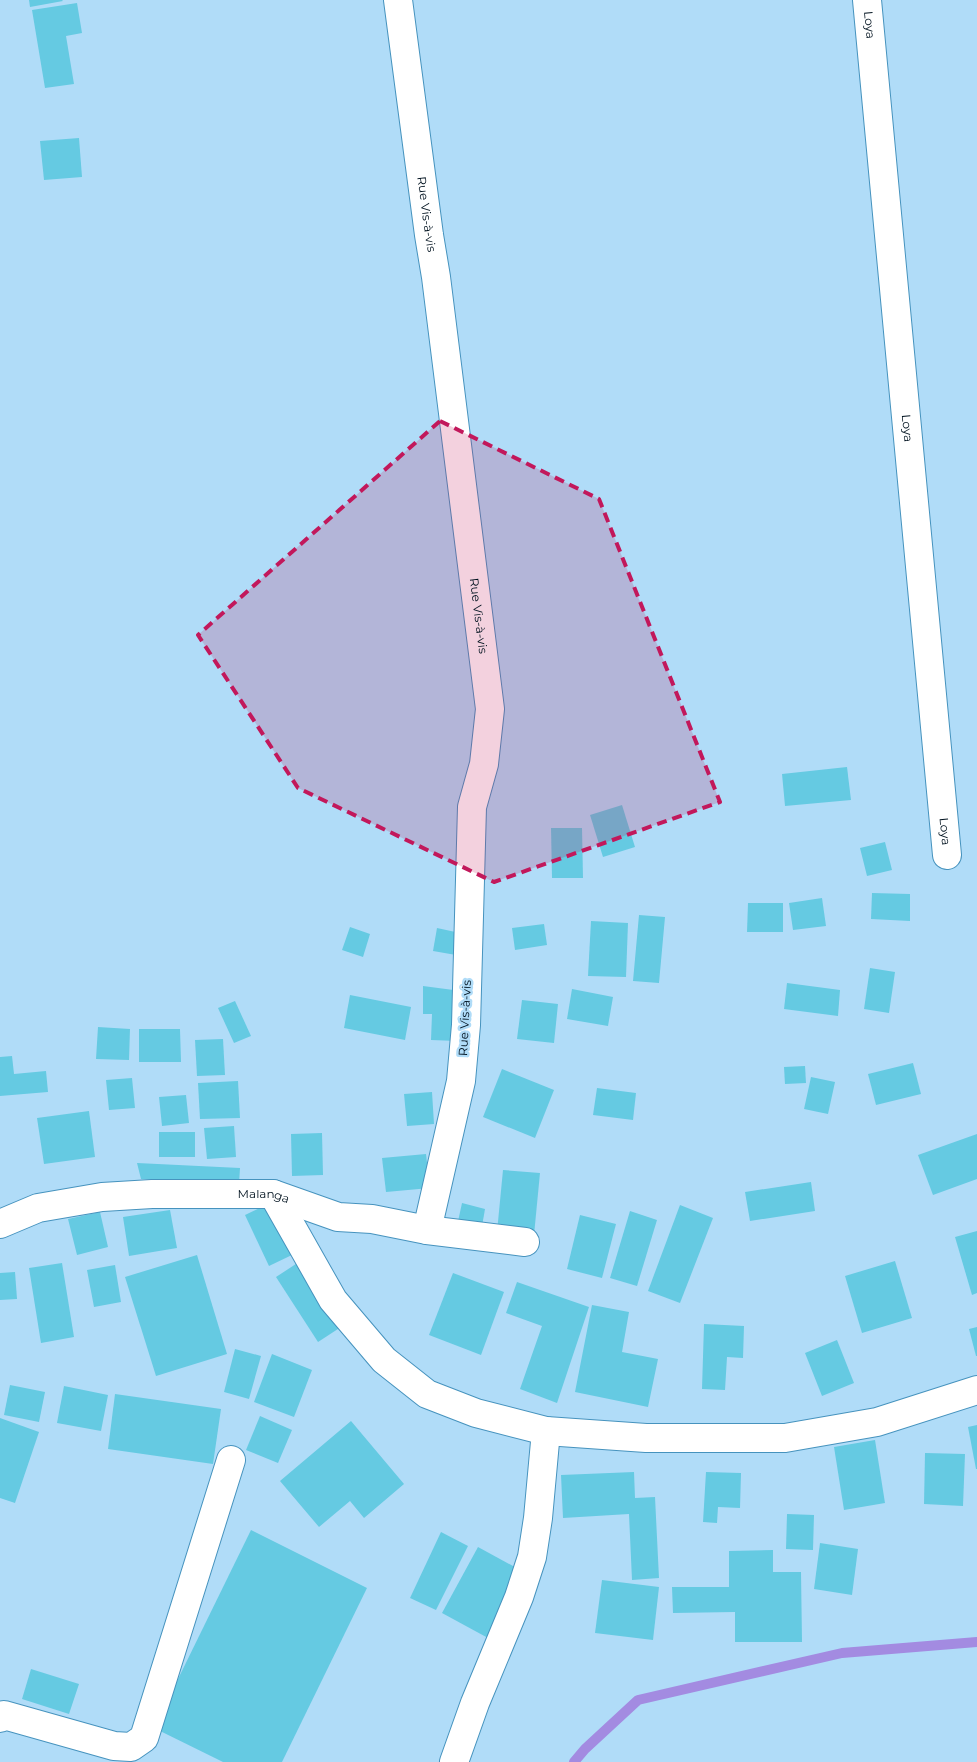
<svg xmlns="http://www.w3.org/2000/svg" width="977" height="1762" font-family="Montserrat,sans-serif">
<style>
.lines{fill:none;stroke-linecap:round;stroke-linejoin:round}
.stream{stroke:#a38be1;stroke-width:10}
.building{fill:#65cae2}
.minor-casing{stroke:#4693be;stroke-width:30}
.minor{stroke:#fff;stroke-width:28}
.marked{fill:#c2185b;fill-opacity:0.2;stroke:#c2185b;stroke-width:4;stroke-dasharray:10 6;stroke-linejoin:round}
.labels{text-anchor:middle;stroke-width:5;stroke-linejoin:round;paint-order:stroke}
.street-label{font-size:12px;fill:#00121f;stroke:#b0dcf8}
</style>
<rect width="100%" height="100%" fill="#b0dcf8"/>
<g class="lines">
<path class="stream" d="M574 1762 585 1749 638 1700 842 1653 977 1642"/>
</g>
<g class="building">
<path d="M29 0H62L63 1 30 7Z"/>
<path d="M77 3 82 33 66 36 74 84 45 88 32 10Z"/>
<path d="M79 138 82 177 44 180 40 141Z"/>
<path d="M847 767 851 800 785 806 782 774Z"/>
<path d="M622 805 635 847 603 857 590 815Z"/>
<path d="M551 828H582L583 878H552Z"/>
<path d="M885 842 892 870 867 876 860 848Z"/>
<path d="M872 893 910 894V921L871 919Z"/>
<path d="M822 898 826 926 793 930 789 903Z"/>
<path d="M748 903H783V932H747Z"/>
<path d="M639 915 665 917 659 983 633 981Z"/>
<path d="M591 921 628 923 626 977 588 976Z"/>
<path d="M544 924 547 945 515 950 512 928Z"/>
<path d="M350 927 370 934 363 957 342 950Z"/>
<path d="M437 928 460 933 456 955 433 951Z"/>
<path d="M870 968 895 972 889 1013 864 1009Z"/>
<path d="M787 983 840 990 838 1016 784 1009Z"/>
<path d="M423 986 461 991 460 1013 452 1014 458 1041 431 1040 432 1014H423Z"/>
<path d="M572 989 613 997 608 1026 567 1019Z"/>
<path d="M350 995 411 1007 405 1040 344 1028Z"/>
<path d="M522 1000 558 1004 554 1043 517 1039Z"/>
<path d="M235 1001 251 1036 234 1043 218 1008Z"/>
<path d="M98 1027 130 1029 129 1060 96 1059Z"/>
<path d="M139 1029H180L181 1062H139Z"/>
<path d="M223 1039 225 1075 197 1076 195 1040Z"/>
<path d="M12 1056 14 1074 46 1071 48 1092 0 1096V1057Z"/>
<path d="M913 1063 921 1094 876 1105 868 1074Z"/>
<path d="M805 1066 806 1083 785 1084 784 1067Z"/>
<path d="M502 1069 554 1090 535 1138 483 1117Z"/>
<path d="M811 1077 835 1082 828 1114 804 1109Z"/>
<path d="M132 1078 135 1108 109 1110 106 1080Z"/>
<path d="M238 1081 240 1118 200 1119 198 1083Z"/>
<path d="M597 1088 636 1093 633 1120 593 1115Z"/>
<path d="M432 1092 434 1124 407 1126 404 1094Z"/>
<path d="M186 1095 189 1123 162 1126 159 1097Z"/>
<path d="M89 1111 95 1157 44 1164 37 1118Z"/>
<path d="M234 1126 236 1157 207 1159 204 1128Z"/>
<rect x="159" y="1132" width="36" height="25"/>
<path d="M322 1133 323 1175 292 1176 291 1134Z"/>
<path d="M977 1134V1179L933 1195 918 1155Z"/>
<path d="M426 1154 430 1188 386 1192 382 1158Z"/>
<path d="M137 1163 240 1168 239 1184 141 1179Z"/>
<path d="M503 1170 540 1173 534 1235 497 1232Z"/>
<path d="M811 1182 815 1211 750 1221 745 1192Z"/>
<path d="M270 1203 294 1254 269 1266 245 1215Z"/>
<path d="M462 1203 485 1209 481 1232 457 1226Z"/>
<path d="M680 1205 713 1218 680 1303 648 1291Z"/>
<path d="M170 1210 177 1248 129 1256 123 1217Z"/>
<path d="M630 1211 657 1220 637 1286 610 1278Z"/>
<path d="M100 1212 108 1247 77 1255 68 1219Z"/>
<path d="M580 1215 616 1224 602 1278 567 1269Z"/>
<path d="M977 1231V1293L972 1295 955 1237Z"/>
<path d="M197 1255 227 1354 156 1376 125 1277Z"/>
<path d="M895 1261 912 1318 862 1333 845 1276Z"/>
<path d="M299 1262 341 1327 318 1342 276 1277Z"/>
<path d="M62 1263 74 1337 41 1343 29 1268Z"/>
<path d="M115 1265 121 1302 94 1307 87 1270Z"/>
<path d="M15 1272 17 1299 0 1300V1273Z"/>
<path d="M453 1273 504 1292 481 1355 429 1335Z"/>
<path d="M517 1282 589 1307 557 1403 520 1389 542 1326 506 1313Z"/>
<path d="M592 1305 629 1312 622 1352 658 1359 648 1407 575 1392Z"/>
<path d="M704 1324 744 1326 743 1358 727 1357 725 1390 702 1389Z"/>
<path d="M977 1327V1356H976L969 1329Z"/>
<path d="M837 1340 854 1383 822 1396 805 1353Z"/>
<path d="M235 1349 261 1356 249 1399 224 1392Z"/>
<path d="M272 1354 312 1370 294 1417 254 1402Z"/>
<path d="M10 1385 45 1392 39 1422 4 1415Z"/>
<path d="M64 1386 108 1395 101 1431 57 1423Z"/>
<path d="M115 1394 221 1409 213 1464 108 1449Z"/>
<path d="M260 1416 292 1430 278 1463 246 1450Z"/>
<path d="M0 1418 39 1432 15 1503 0 1498Z"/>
<path d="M351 1421 404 1484 364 1518 350 1501 319 1527 280 1481Z"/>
<path d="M977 1425V1469H976L968 1427Z"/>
<path d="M875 1440 885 1503 844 1510 834 1447Z"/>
<path d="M925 1453 965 1454 963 1506 924 1504Z"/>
<path d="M634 1472 635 1498 655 1497 659 1578 632 1580 629 1514 563 1518 561 1475Z"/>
<path d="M706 1472 741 1473 740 1508 718 1507 717 1523 703 1522Z"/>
<path d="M787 1514 814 1515 813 1550 786 1549Z"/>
<path d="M251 1530 367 1588 282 1762H223L154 1728Z"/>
<path d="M441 1532 468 1546 436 1610 410 1598Z"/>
<path d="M820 1543 858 1549 852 1595 814 1589Z"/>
<path d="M478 1547 524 1572 488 1638 442 1613Z"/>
<path d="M773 1550V1572H801L802 1642H735V1612L673 1613 672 1587H729V1551Z"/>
<path d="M602 1580 659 1587 653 1640 595 1633Z"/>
<path d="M31 1669 79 1684 69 1714 22 1699Z"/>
</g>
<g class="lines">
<defs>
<g id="minor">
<path id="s1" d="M398 0 429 235 436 277 490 709 484 764 472 807 466 1025 461 1081 427 1230"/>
<path id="s2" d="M867 0 947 855"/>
<path d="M273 1194 333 1300 384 1360 427 1394 476 1413 546 1431 646 1438H785L877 1422 977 1390"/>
<path id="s3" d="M0 1224 38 1208 102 1197 152 1194H273L338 1217 372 1219 427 1230 525 1242"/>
<path d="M0 1718 4 1715 114 1746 131 1747 144 1738 231 1460"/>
<path d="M454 1762 475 1703 519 1597 532 1557 538 1518 546 1431"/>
</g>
</defs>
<use href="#minor" class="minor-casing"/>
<use href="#minor" class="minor"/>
</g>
<path class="marked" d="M440 421 599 499 720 802 494 882 298 788 198 635Z"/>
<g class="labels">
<g class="street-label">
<text dy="4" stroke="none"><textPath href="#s2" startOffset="25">Loya</textPath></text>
<text dy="4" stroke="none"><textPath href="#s1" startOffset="216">Rue Vis-à-vis</textPath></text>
<text dy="4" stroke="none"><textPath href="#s2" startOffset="430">Loya</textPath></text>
<text dy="4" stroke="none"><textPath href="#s1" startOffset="621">Rue Vis-à-vis</textPath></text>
<text dy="4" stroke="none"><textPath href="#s2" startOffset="835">Loya</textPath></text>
<text transform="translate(465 1018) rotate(-87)" y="4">Rue Vis-à-vis</text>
<text dy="4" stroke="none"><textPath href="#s3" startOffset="268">Malanga</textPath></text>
</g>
</g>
</svg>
